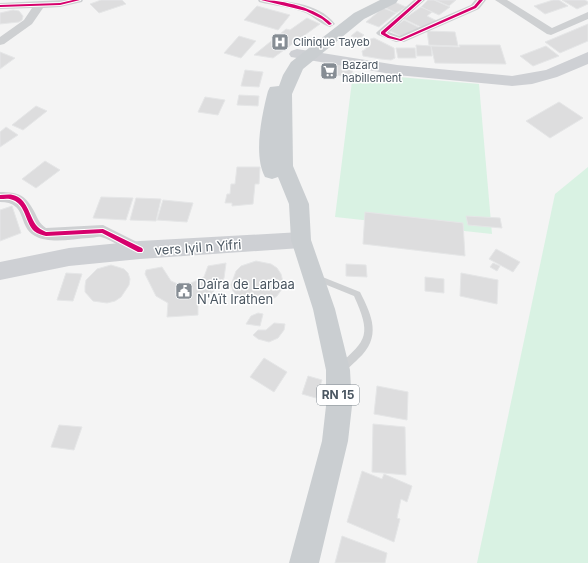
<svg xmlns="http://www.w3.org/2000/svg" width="588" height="563" font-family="Inter,sans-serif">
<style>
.green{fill:#d9f2e3}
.building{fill:#ddddde;stroke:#e5e6e7}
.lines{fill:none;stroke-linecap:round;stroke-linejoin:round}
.lane{fill:#ced0d2;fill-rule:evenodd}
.street{fill:#ced0d2;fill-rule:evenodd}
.secondary{fill:#ced0d4;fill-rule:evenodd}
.primary{fill:#caced1;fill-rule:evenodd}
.cycleway-casing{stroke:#fff;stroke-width:2}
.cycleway{fill:#d6006c;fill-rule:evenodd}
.labels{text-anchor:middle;stroke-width:3;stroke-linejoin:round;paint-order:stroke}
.far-poi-label{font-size:11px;fill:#4a5661;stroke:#fff;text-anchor:start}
.shield{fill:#fff;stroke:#808990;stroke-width:1}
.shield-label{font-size:12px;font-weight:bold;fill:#4a5661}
.street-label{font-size:13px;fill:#4a5661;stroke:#fff}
.poi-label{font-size:13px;fill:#4a5661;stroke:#fff;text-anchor:start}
</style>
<rect width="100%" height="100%" fill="#f4f4f4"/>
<g class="green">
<path d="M353 73 479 84 492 234 335 217Z"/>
<path d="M588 167V563H477L555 194Z"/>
</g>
<g class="building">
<path d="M101 0H122L126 4 99 13 90 4Z"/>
<path d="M428 0H434L450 7 439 15 421 7Z"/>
<path d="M435 0H456L449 6Z"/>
<path d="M553 0H559L568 6 545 14 534 6Z"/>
<path d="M562 0H585L588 2V4L577 9Z"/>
<path d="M392 1 406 7 396 13 384 7Z"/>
<path d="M257 6 290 15 278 30 244 20Z"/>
<path d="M421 7 432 12 427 16 437 21 421 27 404 19Z"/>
<path d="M383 8 396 13 379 27 366 22Z"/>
<path d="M13 10 19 11 23 16 22 20 19 22 0 24V13Z"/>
<path d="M307 18 320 24 273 58 254 55 286 29 290 30Z"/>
<path d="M404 20 420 28 400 36 390 31Z"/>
<path d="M588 24V41L560 53 545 42Z"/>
<path d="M357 31 364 35 359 39 351 36Z"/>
<path d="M427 31 455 32 458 46 429 45Z"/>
<path d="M239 36 256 41 241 58 224 53Z"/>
<path d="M374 38 394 48 395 58 391 60 381 59 363 56 362 51 366 49 364 41Z"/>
<path d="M416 45 431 46 432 56H417Z"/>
<path d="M459 45H500L506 64 435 63 431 46 460 47Z"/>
<path d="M546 46 559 56 533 66 520 56Z"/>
<path d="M396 48H415L416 58H398Z"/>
<path d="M0 52 15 58 0 69Z"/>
<path d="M330 61 354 64 351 77 327 74 328 70 321 69 323 64 329 65Z"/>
<path d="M245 70 263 72 259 87 241 86Z"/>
<path d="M239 95 259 96 258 106 237 105Z"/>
<path d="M205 97 225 100 218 115 198 112Z"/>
<path d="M559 102 583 118 550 138 526 121Z"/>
<path d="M36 106 47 111 23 130 12 125Z"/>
<path d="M6 127 18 135 0 147V132Z"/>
<path d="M45 161 60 170 36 188 22 179Z"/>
<path d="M237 167H260L259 184H255L253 204 232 206V203H225L227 194H230L231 184H235Z"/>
<path d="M101 197 133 198 126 220 93 218Z"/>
<path d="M136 198 161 199 156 221 130 220Z"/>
<path d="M163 200 193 203 187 222 157 220Z"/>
<path d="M12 206 21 233 0 241V210Z"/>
<path d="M365 212 463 223 465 256 363 244Z"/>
<path d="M466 216 500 218 502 228 468 225Z"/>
<path d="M496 249 520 262 513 272 489 259Z"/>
<path d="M256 261 271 264 277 268 281 274 283 282 282 289 277 296 270 301 262 304H253L244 302 238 297 233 291 231 285 236 271 241 266Z"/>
<path d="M226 263 224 278 219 286 209 296 198 302V315L167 317 168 303 156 296 145 274 146 270 162 267 171 281 180 285H187L204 277 208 266Z"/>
<path d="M493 263 500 266 497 271 490 267Z"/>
<path d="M346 264 366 265 367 277 346 276Z"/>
<path d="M111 265 124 269 128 273 130 279 129 285 121 297 115 301 107 303 93 301 85 292V286L86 280 97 269Z"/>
<path d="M66 273 82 274 73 301 57 300Z"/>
<path d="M461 273 498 280 497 304 460 296Z"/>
<path d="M425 277 444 279V293L425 291Z"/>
<path d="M258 313 263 314 260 326 246 324 251 316Z"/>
<path d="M274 323 285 324 284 330 278 338 269 342 258 339 253 335 258 330H266Z"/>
<path d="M264 358 287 372 274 392 250 377Z"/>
<path d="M308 376 322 380 316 398 302 394Z"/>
<path d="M377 386 408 392 407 420 374 414Z"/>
<path d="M373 424 405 427 406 475 372 472Z"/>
<path d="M59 425 82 427 74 450 51 447Z"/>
<path d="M362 471 382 479 384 474 412 486 407 502 401 499 397 518 400 519 394 542 347 522Z"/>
<path d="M342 536 387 553 385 563H335Z"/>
</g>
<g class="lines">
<path class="lane" d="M315 274 360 292C372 316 382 337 358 359 353 364 347 370 341 372L338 371 337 368 338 365C368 340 371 334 354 296L312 279 311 277 312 275Z"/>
<g class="street">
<path d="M64 0H83L82 2 60 7 43 8 32 24 4 44 0 45V37L24 20 32 8 0 9V3Z"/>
<path d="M258 0C282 0 319 2 335 24L330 27C322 25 314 17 306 13 291 7 275 6 259 2Z"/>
<path d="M414 0H425L389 32 399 36 471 5 475 0H486L479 9 404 42H396L378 35 376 33 378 31Z"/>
<path d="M495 0H507L552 28 588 12V19L551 35 547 34Z"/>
<path d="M0 192C19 192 26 195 35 213 38 219 39 223 46 228L103 225 145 246 148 250 145 254 140 256C127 252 113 240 101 237 98 236 93 238 89 238 72 239 50 244 35 236 17 226 28 202 0 202Z"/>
</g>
<g class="secondary">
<path d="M297 49 397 65 512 76 546 70 588 52V64L557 77 532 84 512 86 397 75 291 57 289 54 291 51Z"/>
<path d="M301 232 308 234 311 240 308 246 301 248 140 259 69 266 0 280V262L69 248 140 241Z"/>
</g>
<path class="primary" d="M380 0H398L396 3 364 19 303 69 292 94 293 166 309 204 311 240 335 309 350 370 352 406 348 441 319 563H289L322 441 326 406V370L313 309 291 240 289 204 278 177 272 179 265 177C253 155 262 114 268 91L270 87 279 86 283 75 291 62 354 13Z"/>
<defs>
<g id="cycleway">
<path d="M73 0H80L60 5 0 7V5L60 3Z"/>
<path d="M261 0C283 0 317 8 332 24L329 25 322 19 306 11Z"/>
<path d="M418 0H422L385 33 390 36 400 39 474 6 479 0H483L476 8 401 41 388 38 381 34V32Z"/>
<path d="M0 195C4 195 9 194 13 195 27 198 29 215 36 225 38 228 42 230 46 232L103 229 142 248 143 250 142 252H138L102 233 46 236C42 235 38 234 34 231 25 222 26 205 13 200 9 198 4 199 0 199Z"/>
</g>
</defs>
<use href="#cycleway" class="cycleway-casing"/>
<use href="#cycleway" class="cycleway"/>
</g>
<defs>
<symbol id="hospital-square" viewBox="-11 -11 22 22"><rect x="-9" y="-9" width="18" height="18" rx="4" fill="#868d94" stroke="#fff"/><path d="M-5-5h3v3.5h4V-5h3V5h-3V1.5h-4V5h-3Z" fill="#fff"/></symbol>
<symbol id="supermarket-square" viewBox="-11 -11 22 22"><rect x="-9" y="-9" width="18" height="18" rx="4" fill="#868d94" stroke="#fff"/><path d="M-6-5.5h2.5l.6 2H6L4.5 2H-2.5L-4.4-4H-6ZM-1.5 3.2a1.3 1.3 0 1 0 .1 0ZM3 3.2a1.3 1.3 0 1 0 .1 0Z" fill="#fff"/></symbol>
<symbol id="civic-square" viewBox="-11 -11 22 22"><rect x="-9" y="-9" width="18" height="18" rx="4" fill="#868d94" stroke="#fff"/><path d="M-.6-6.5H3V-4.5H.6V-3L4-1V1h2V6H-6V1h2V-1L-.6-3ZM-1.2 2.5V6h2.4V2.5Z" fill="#fff"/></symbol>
</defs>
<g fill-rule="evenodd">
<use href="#hospital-square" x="270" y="32" width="20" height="20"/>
<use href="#supermarket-square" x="319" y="61" width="20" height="20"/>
<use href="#civic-square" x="174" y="281" width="20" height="20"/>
</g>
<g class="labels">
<g class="far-poi-label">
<text x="293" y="46">Clinique Tayeb</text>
<text x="342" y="69">Bazard<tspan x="342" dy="13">habillement</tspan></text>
</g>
<rect class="shield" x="317" y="385" width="42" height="20" rx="3"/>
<g class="shield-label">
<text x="338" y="399">RN 15</text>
</g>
<g class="street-label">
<text transform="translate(198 247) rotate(-4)" y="5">vers Iγil n Yifri</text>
</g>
<g class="poi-label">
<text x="197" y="289">Daïra de Larbaa<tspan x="197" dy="15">N'Aït Irathen</tspan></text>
</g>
</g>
</svg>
